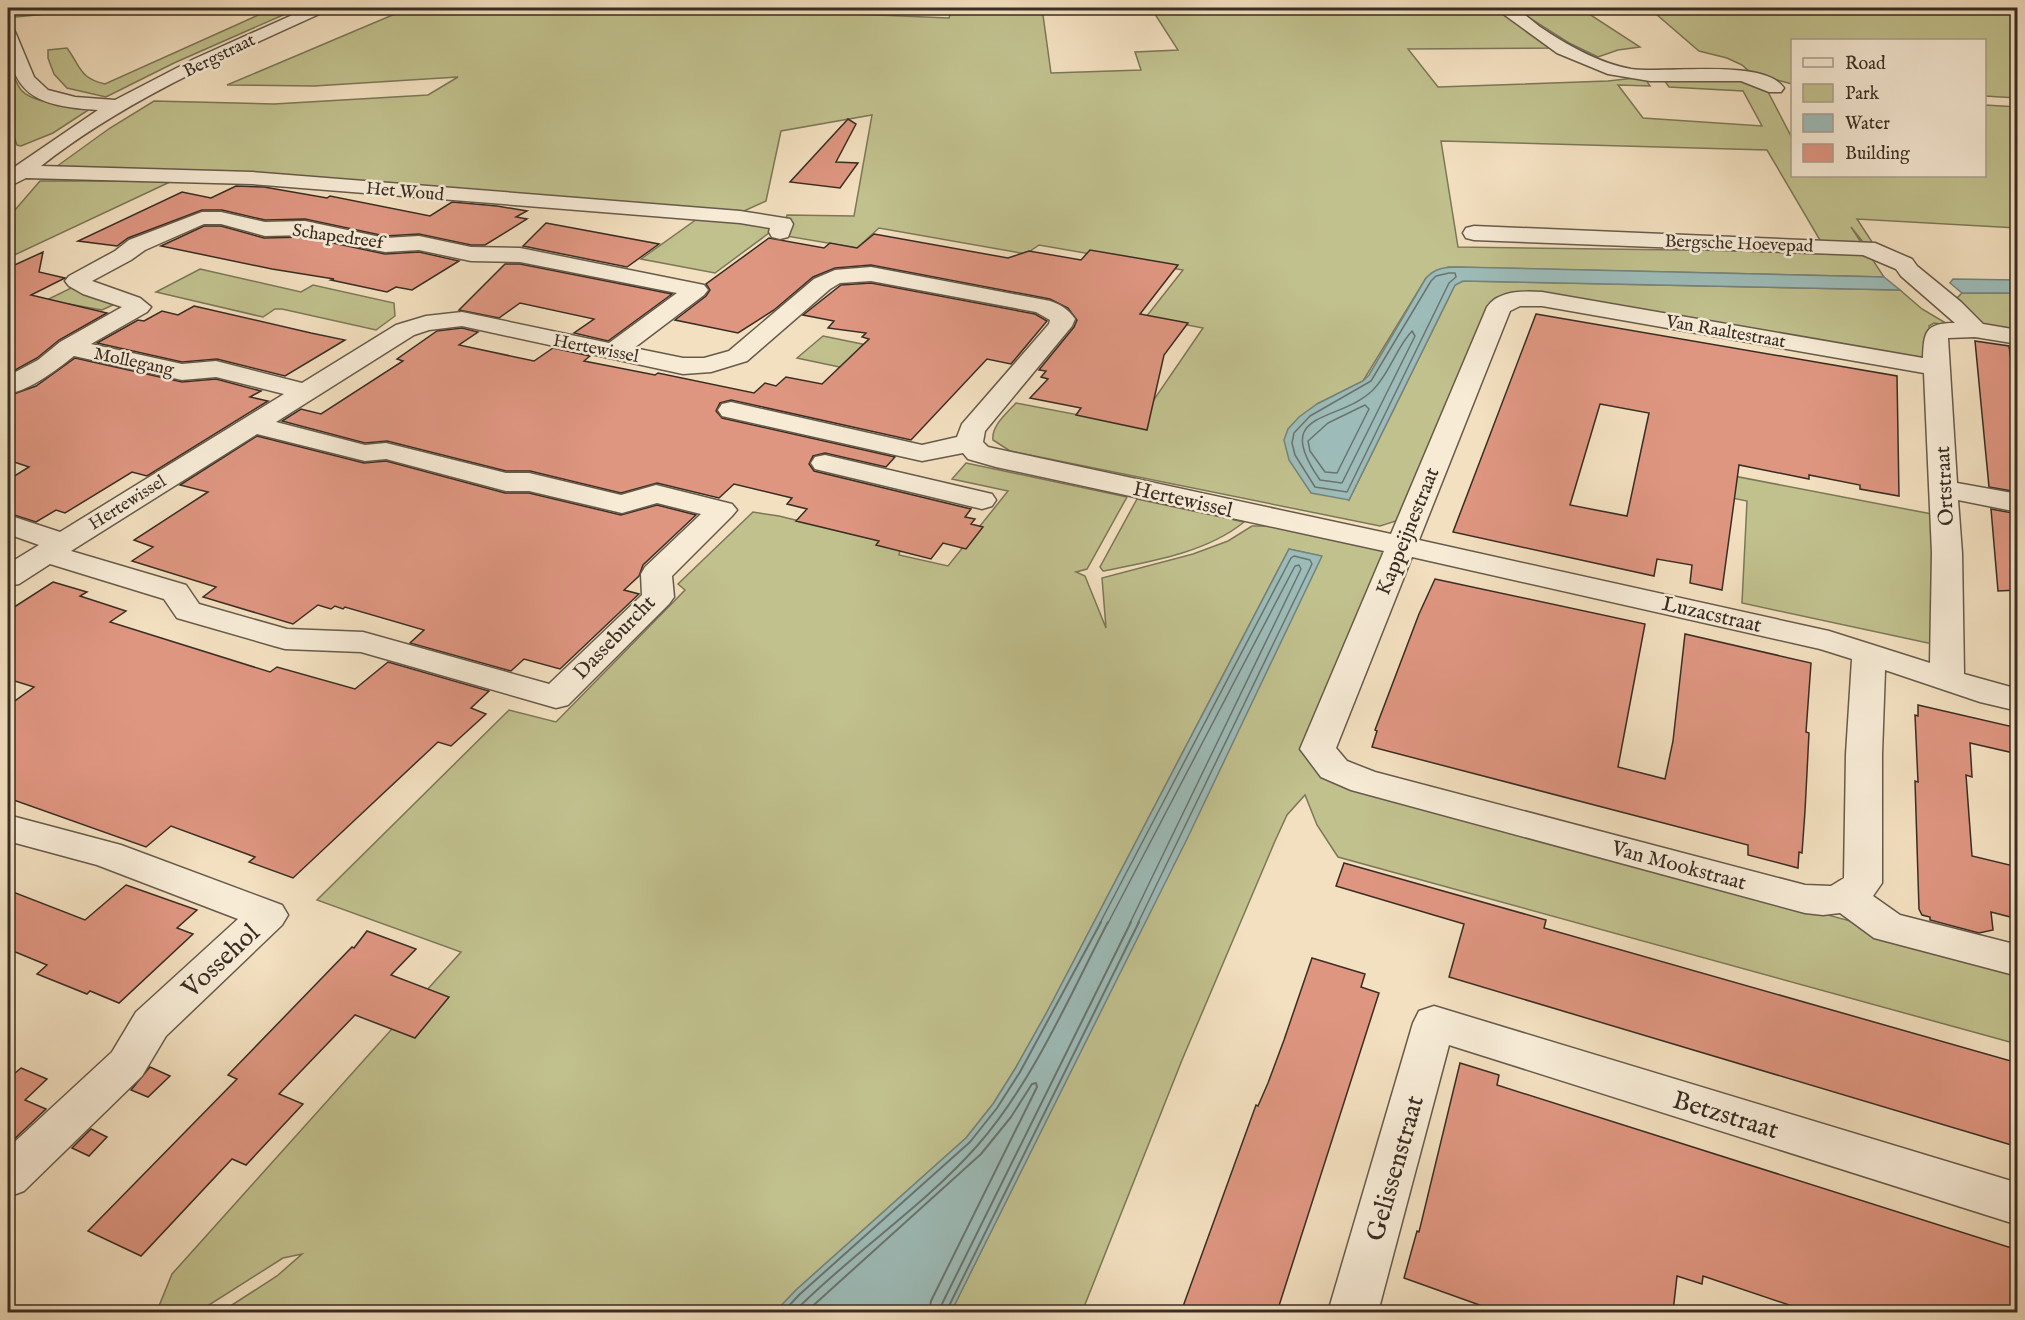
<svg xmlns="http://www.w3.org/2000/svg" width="2025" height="1320" font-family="'IM FELL English',serif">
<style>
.green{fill:#c1c18e;stroke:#7c7758;stroke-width:1.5;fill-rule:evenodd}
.water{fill:#9dbcb9;stroke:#75837d;stroke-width:1.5}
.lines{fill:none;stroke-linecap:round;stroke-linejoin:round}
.shore-far1{stroke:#6a746e;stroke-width:1.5}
.shore{stroke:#6a746e;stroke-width:2}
.building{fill:#df9681;stroke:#382d23;stroke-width:1.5;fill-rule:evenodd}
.minor-casing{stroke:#675a4a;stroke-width:3}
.minor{fill:#f7ebd6;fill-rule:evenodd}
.labels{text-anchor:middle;stroke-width:5;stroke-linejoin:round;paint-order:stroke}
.far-street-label{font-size:18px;fill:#382d23;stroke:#f7ebd6}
.street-label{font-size:21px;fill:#382d23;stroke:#f7ebd6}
.near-street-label{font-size:26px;fill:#382d23;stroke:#f7ebd6}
</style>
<rect width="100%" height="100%" fill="#f3e0c0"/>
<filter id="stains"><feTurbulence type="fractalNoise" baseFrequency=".00333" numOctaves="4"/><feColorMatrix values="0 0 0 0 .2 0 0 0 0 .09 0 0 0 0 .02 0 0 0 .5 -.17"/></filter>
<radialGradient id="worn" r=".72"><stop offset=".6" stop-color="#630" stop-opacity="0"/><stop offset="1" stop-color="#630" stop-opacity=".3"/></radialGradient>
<g class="green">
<path d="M11 8H73L67 12 16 17Z"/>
<path d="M274 8H299L174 63 106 97 67 88 54 74 48 58V50L67 48C81 67 79 78 105 84Z"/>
<path d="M409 8 482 9 486 8H617L687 13 696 8H761L758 10 949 18 952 8H1042L1051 73 1141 70 1135 52 1178 50 1151 8H1498L1559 48 1408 49 1438 87 1608 81 1644 77 1650 86 1618 85 1643 118 1762 126 1743 91 1669 87 1662 77 1738 79 1766 88 1792 138V176H1984L1985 105 2018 107 2017 228 1857 219 1874 245 1871 252 1851 227 1884 277 1448 267 1426 278 1363 381 1317 404 1349 500 1455 285 1463 281 1900 290 1922 309 1949 325 1934 323 1929 326 1931 359 1530 292 1510 293 1396 521 1380 526 1010 451 993 440C991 426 1007 413 1016 403L1136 426 1203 328 1146 317 1183 270 1039 245 1026 254 879 228 857 248 769 233 715 273 641 259 697 219 785 225 787 215 854 216 872 115 781 131 766 201 744 211 49 172 110 128 154 101 274 104 428 95 458 77 314 86 227 85ZM1441 141 1767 150 1827 252 1458 247Z"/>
<path d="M1514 8H1580L1640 47 1618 50 1598 57 1569 43Z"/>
<path d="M1649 8H2017V98L1985 96 1984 40H1792V84L1751 73 1742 65 1727 58 1699 51Z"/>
<path d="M8 59C11 69 15 82 21 90 33 104 73 106 90 109L53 133 21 146 17 145 8 120Z"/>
<path d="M40 181H172L8 258V218Z"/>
<path d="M200 269 301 292 313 285 394 303 395 316 376 330 282 309H275L263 317 156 292Z"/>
<path d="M71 288 115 304 102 310 69 304 8 336V319Z"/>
<path d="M1962 293H2017V331L1987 328 1956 299Z"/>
<path d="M823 336 906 353 882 376 797 358Z"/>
<path d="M1640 458 1937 515 1945 644 1928 643 1742 603 1747 501 1636 478Z"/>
<path d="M966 463 1127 497 1087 569 1076 572 1085 576 1106 628 1102 578 1193 554 1228 541 1252 526H1269L1391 551 1312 736 1354 787 2017 966V1044L1338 857 1317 825 1305 795 1287 815 1275 841 1182 1060 1082 1312H951L1107 997 1321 556 1289 549 1047 1012 1015 1069 993 1104 966 1138 796 1290 775 1312H221L277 1276 302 1254 283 1258 198 1312H163L159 1306 172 1274 461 952 317 900 509 710 556 722 685 590 678 584 680 582 753 512 779 516 901 546 899 555 948 566 1008 491 952 479Z"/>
<path d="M1137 499 1244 522C1206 553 1149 562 1103 571L1100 567Z"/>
</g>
<g class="water">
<path d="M1458 267 1884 277 1900 290 1463 281 1455 285 1349 500 1311 493 1289 460 1284 440 1288 429 1299 417 1317 404 1363 381 1369 375 1426 278C1435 268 1445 267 1458 267Z"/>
<path d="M1953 279 2017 280V293H1962L1950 283Z"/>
<path d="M1289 549 1322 556 1187 839 951 1312H775L796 1290 966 1138 993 1104 1015 1069 1047 1012Z"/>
</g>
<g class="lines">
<g class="shore-far1">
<path d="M1449 273H1455L1456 277 1449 283 1347 492 1315 487 1295 455 1292 443 1294 433 1310 416 1371 381 1431 281 1436 276Z"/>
<path d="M1412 331 1415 336 1342 483 1320 480C1270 409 1338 424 1373 390 1390 373 1396 348 1412 331Z"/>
<path d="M1365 405 1369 409 1337 473 1325 472 1310 451 1308 441 1328 423Z"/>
<path d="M1100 923 1291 558 1294 556 1310 560 1312 564 1138 923"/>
<path d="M1108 923 1295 566 1299 565 1301 569 1130 923"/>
</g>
<g class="shore">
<path d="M783 1312 800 1294 970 1142 997 1108 1020 1072 1101 922"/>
<path d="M794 1312C852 1253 922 1208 977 1146 1033 1082 1069 997 1108 922"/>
<path d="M806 1312 981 1154 1011 1117 1032 1084 1036 1083 1037 1087 931 1301 929 1312"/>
<path d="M938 1312 1131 922"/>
<path d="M946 1312 1139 922"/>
</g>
</g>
<g class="building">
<path d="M848 119 856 124 836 162 858 163 840 188 790 182Z"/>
<path d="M236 186 264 187 327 198 330 196 430 216 452 202 497 206 527 211 516 217 527 219 485 245H471L419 234 385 236 305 219 265 220 222 210H202L128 238 117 246 78 241 182 192 211 198Z"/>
<path d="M546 223 659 244 627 267 523 246Z"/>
<path d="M204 226H221L264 238 305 237 385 254 419 252 459 261 412 290 396 287 387 292 331 280 334 279 272 269 161 246Z"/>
<path d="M874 234 1008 258 1029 251 1081 260 1090 250 1178 265 1140 314 1188 323 1164 355 1147 430 1076 415 1081 408 1030 398 1048 379 1041 377 1046 371 1039 370 1074 327 1077 320 1068 308 1050 299 871 265 835 268 813 277 774 310 738 333 675 320 706 296 710 290 706 284 769 238 824 248 830 243 857 248Z"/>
<path d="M43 252 39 272 65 278 31 295 107 313 59 340 37 358 8 374V268Z"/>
<path d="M505 264H520L672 294 608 341 574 333 594 319 520 303 499 318 459 310Z"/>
<path d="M871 283 1035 314 1047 321 1011 364 987 359 911 440 731 400 720 403 716 411 722 418 895 457 886 467 825 453 813 456 809 464 814 471 971 509 965 517 975 519 971 524 983 527 966 549 943 543 931 559 876 545 879 541 796 521 807 509 787 504 792 498 734 484 719 498 657 483 621 493 530 471H506L387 441 365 443 282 421 301 409 321 414 403 361 397 359 437 331 462 328 478 332 459 345 534 361 553 348 590 356 584 361 655 375 658 373 754 393 765 383 776 386 786 377 822 384 869 339 862 337 866 333 828 328 834 321 803 315 841 285Z"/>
<path d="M194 306 311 333 345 340 285 376 217 359 182 362 97 343 138 320 144 321 162 311 178 315Z"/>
<path d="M1536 314 1897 376 1899 496 1860 489V485L1809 475V479L1739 465 1722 590 1690 583 1692 565 1657 559 1654 576 1453 532ZM1600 404 1649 413 1627 516 1570 505Z"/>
<path d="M1975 341 2009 346 2014 383 2018 384V492L1989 487Z"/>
<path d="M75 358 182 382 216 379 261 391 250 397 268 401 147 476 132 472 65 513 56 510 36 522 8 513V480L29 467 8 460V396L36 386Z"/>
<path d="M257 436 364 463 386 461 505 493H529L621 515 657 505 696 515 643 565 639 576 624 590 639 594 560 669 524 659 511 671 410 643 424 630 345 607 343 609 335 606 331 609 318 605 293 624 203 597 216 587 132 561 153 547 134 540 208 492 180 485Z"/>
<path d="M1991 509 2018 514V590L1998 591Z"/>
<path d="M1435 579 1645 624 1618 767 1665 779 1673 741 1685 634 1811 663 1806 732 1809 733 1805 811 1802 853 1799 852 1798 868 1748 855V845L1372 747 1377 731 1375 730 1419 614Z"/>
<path d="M53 582 87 592 80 596 126 611 110 622 270 672 277 667 355 689 388 662 489 691 471 708 486 714 451 746 438 742 293 878 249 862 255 857 171 826 146 847 8 798V706L34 687 8 679V611Z"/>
<path d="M1918 705 2018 728V754L1970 743 1972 777 1966 775 1972 856 2018 867V919L1991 912 1993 930 1979 933 1930 920V917L1922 915 1919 909 1915 781 1918 782 1915 715 1918 716Z"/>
<path d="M1344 863 1546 920 1544 928 2018 1063V1147L1449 977 1464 924 1336 886Z"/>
<path d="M126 885 197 910 177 928 193 934 119 1003 90 991 87 994 37 974 47 965 8 949V890L85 920Z"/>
<path d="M367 931 416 949 391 975 449 997 415 1038 355 1015 279 1094 303 1104 246 1165 232 1159 141 1256 88 1231 237 1079 228 1075 352 947 354 948Z"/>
<path d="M1312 958 1365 974 1361 987 1379 993 1277 1312H1181L1256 1105 1258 1106 1268 1083 1284 1040Z"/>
<path d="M1460 1063 1499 1075 1497 1085 2018 1250V1312H1801V1309L1703 1276 1702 1284 1677 1276 1673 1312H1499L1404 1278 1417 1231 1419 1232Z"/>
<path d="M150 1067 170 1076 148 1097 131 1090Z"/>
<path d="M21 1068 47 1079 25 1100 46 1109 8 1145V1079Z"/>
<path d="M91 1129 107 1137 89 1156 72 1148Z"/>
</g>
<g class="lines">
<defs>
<g id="minor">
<path d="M308 8H328L326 11C227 56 126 99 41 166L252 172 740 211 790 219 793 224 788 237 780 239 772 237 769 232 770 228 740 223 252 184 26 178 14 184 8 183V173L13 168 98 110C37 106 8 96 8 29L14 30 16 34 34 77 48 90 75 97 115 100 194 59Z"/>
<path d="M1495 8C1500 7 1508 6 1513 8 1522 11 1532 21 1540 27 1567 45 1598 63 1631 69 1665 74 1764 58 1784 88L1781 92H1769L1741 81H1650L1608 74 1557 53Z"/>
<path d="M202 212H221L265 222 305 221 385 238 419 236 471 247 520 248 704 285 708 290 704 295 634 348 683 358H704L722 353 729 351 814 279 835 270 871 267 1050 301C1061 305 1068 309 1075 319L1072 326 985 431 983 442 988 447 1391 534 1487 307C1499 290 1523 291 1542 292L1923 358C1924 332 1925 323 1955 323L1901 276 1896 269 1863 255 1474 240 1466 238 1463 233 1466 228 1474 226 1875 243 1912 259 1917 266 1961 302 1983 324 2018 330V344L1975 337 1948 338 1957 483 2018 494V512L1958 500 1962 553 1964 674 2018 689V711L1980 702 1885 670 1882 754V883L1873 896 1900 915 2018 945V976L1874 938 1840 913 1823 915 1805 913 1351 790 1321 777 1300 749 1384 551 996 467 968 459 963 453 922 461 722 416 718 410 722 404 731 402 922 445 957 437 962 424 1049 324 1050 320 1036 312 871 281 840 283 830 289 747 361 711 372 683 374 462 326 429 330 414 335 276 422 365 445 386 443 506 473H529L621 495 656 485 732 504 737 510 732 516 672 576 674 597 669 604 568 705 556 708 361 652 285 649 274 646 177 618 164 599 50 564 19 584 8 586V564L39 545 8 534V515L60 532 284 394 216 377 182 380 74 356C55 371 32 389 8 394V376L38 360 60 342 122 307 83 294 69 286 65 281 69 276 115 251 129 240ZM204 224H221L265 236 305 235 385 252 419 250 471 261 520 262 677 293 609 343 462 312 426 316 396 325 302 383 216 361 182 364 91 344 147 312 151 307 140 298 92 281 131 260 145 250ZM1520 306H1542L1924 373 1932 553 1930 663 1829 631 1419 540 1510 311ZM257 434 365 461 386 459 506 491H529L622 513 657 503 701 514 645 567 641 574 642 595 549 684 363 632 287 629 199 604 186 585 71 551ZM1412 557 1820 649 1852 659 1846 754 1844 878 1831 886 1805 885 1375 772 1347 761 1336 748Z"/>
<path d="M825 455 992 494 996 500 992 506 982 509 815 469 811 463 815 457Z"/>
<path d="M8 815 121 845 282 905 288 915 282 925 166 1036 142 1076 24 1191 8 1197V1148L112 1052 136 1012 238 919 97 865 8 841Z"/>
<path d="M1434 1006 2018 1183V1225L1449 1045 1378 1312H1328L1413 1023 1419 1011Z"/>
</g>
</defs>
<use href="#minor" class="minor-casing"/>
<use href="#minor" class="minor"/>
</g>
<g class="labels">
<g class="far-street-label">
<text transform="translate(219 55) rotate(-26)" y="6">Bergstraat</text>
<text transform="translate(405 191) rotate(5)" y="6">Het Woud</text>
<text transform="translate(338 236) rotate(8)" y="6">Schapedreef</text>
<text transform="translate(1739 243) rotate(2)" y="6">Bergsche Hoevepad</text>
<text transform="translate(1726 331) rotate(10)" y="6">Van Raaltestraat</text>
<text transform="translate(596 348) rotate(11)" y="6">Hertewissel</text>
<text transform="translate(134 361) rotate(12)" y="6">Mollegang</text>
<text transform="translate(127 502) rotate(-32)" y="6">Hertewissel</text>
</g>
<g class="street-label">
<text transform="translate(1944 486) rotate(-93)" y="7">Ortstraat</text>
<text transform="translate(1183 499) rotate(13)" y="7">Hertewissel</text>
<text transform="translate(1407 531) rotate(-68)" y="7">Kappeijnestraat</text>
<text transform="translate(1712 614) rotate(13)" y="7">Luzacstraat</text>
<text transform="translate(614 637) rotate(-46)" y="7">Dasseburcht</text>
<text transform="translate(1679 865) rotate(15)" y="7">Van Mookstraat</text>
</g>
<g class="near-street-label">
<text transform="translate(220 960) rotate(-43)" y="9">Vossehol</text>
<text transform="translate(1726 1114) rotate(17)" y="9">Betzstraat</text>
<text transform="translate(1394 1168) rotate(-74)" y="9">Gelissenstraat</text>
</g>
</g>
<rect width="2025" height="1320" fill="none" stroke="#f3e0c0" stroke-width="30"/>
<rect x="9" y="9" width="2007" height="1302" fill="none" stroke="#382d23" stroke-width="3"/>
<rect x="15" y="15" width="1995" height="1290" fill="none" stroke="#382d23" stroke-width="1.5"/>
<rect x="1791" y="39" width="195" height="138" fill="#f7ebd6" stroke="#ab9f8e" stroke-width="1.5"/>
<rect x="1803" y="58" width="30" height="9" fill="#f7ebd6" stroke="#ab9f8e" stroke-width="1.5"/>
<text x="1845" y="69" font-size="18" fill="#382d23">Road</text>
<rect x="1803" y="84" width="30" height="18" fill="#c1c18e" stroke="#ab9f8e" stroke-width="1.5"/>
<text x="1845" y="99" font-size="18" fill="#382d23">Park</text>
<rect x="1803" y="114" width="30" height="18" fill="#9dbcb9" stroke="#ab9f8e" stroke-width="1.5"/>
<text x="1845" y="129" font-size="18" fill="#382d23">Water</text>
<rect x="1803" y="144" width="30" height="18" fill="#df9681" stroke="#ab9f8e" stroke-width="1.5"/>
<text x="1845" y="159" font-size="18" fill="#382d23">Building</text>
<rect width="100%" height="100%" filter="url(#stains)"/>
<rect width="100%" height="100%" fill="url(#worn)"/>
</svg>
